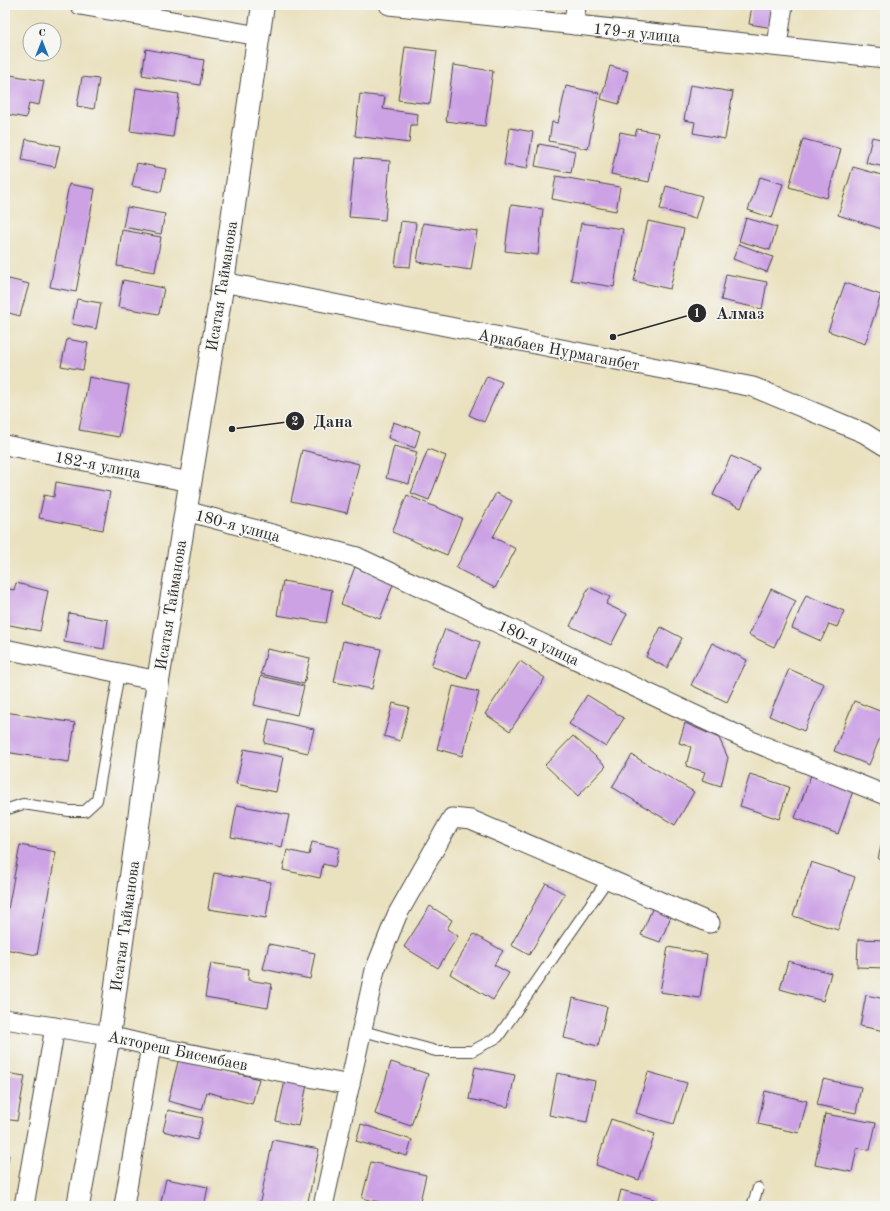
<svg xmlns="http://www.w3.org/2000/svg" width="890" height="1211" font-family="'Old Standard TT',serif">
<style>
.building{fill:#cca2e5}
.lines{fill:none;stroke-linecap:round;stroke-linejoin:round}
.lane-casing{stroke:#484641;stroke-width:12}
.street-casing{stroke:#484641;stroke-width:21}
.secondary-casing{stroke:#484641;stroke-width:24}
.lane{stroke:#fff;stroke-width:10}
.street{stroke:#fff;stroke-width:19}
.secondary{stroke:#fff;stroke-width:22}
.labels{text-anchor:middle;stroke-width:3;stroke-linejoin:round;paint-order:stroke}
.street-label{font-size:16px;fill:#2b2b2b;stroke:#f6f6f2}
.leader{fill:none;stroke:#2b2b2b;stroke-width:1.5}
.callout-dot{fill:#2b2b2b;stroke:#f6f6f2;stroke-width:1.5}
.mark-label{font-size:12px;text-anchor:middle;font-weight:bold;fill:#fff}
.callout-label{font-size:17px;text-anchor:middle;font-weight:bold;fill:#2b2b2b;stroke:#f6f6f2;stroke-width:3;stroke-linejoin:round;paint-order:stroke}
</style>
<rect width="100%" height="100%" fill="#f6f6f2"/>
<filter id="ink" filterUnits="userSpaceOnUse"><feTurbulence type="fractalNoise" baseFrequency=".025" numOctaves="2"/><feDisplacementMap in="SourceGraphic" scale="8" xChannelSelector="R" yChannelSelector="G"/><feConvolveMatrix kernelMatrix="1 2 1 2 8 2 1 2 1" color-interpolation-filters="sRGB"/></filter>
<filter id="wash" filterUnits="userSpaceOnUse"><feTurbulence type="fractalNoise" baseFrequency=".012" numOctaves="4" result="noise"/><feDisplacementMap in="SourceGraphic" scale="16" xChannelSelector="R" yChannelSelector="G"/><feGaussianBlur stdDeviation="0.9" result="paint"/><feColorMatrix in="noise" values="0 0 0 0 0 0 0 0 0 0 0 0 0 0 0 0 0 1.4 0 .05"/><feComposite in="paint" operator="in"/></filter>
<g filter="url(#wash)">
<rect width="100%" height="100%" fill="#eae1bf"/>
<g id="blocks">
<g class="building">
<path d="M752 5H777L773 28 749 24Z"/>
<path d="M405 47 437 51 430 104 398 100Z"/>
<path d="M146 49 204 60 200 85 142 75Z"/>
<path d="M453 65 493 71 485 126 446 121Z"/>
<path d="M610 66 628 71 619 104 601 99Z"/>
<path d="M5 74 44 81 39 105 29 103 26 118 5 114Z"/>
<path d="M82 77 99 79 94 109 77 106Z"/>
<path d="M690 85 733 92 725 139 693 133 695 122 684 120Z"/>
<path d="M566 86 599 93 588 149 549 141 552 122 558 123Z"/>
<path d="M136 88 179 94 173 137 130 131Z"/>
<path d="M360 94 385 97 383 109 418 114 417 125H411L409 143 355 136Z"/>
<path d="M510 128 533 132 527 169 504 165Z"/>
<path d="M637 129 659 133 649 182 611 174 620 132 635 135Z"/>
<path d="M872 137 885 140V167L866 163Z"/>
<path d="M26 139 60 146 55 167 22 160Z"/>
<path d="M803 139 841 149 827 198 789 187Z"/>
<path d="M539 144 575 151 571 173 535 166Z"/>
<path d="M355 158 390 161 385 220 349 217Z"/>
<path d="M137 163 166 169 161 192 132 186Z"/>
<path d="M853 167 885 176V230L838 215Z"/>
<path d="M556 176 620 187 616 211 552 199Z"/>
<path d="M760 177 783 184 772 218 748 210Z"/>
<path d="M69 184 95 189 76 292 50 287Z"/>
<path d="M666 186 702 196 695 219 660 209Z"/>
<path d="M511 205 543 209 538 255 505 251Z"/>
<path d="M127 207 165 214 161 234 123 227Z"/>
<path d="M746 218 777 227 770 250 739 241Z"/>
<path d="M401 221 416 223 410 267 395 266Z"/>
<path d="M648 221 684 229 670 289 634 281Z"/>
<path d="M423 223 477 231 471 270 417 262Z"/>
<path d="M581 223 623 229 614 287 571 280Z"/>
<path d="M122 230 161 237 155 272 117 266Z"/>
<path d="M739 244 773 257 767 272 733 259Z"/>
<path d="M726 274 767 282 762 309 721 300Z"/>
<path d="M5 278 29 284 20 316 5 312Z"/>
<path d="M123 280 164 288 159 314 118 307Z"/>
<path d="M845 283 881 295 865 344 828 331Z"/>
<path d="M77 299 101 303 96 329 72 324Z"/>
<path d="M67 339 88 343 83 370 61 366Z"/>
<path d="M487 376 502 382 484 422 469 415Z"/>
<path d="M89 377 129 385 119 437 79 430Z"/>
<path d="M393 422 420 431 415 448 388 438Z"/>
<path d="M394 446 417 452 409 484 386 478Z"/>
<path d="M428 449 446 456 429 500 411 493Z"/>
<path d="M302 450 359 464 347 513 291 501Z"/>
<path d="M731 456 759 468 741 508 713 495Z"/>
<path d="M56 482 110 492 103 530 39 518 44 495 54 497Z"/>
<path d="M496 493 512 501 493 537 516 549 495 588 456 568Z"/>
<path d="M407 495 462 518 447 555 392 532Z"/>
<path d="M355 567 394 582 380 619 341 604Z"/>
<path d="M283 581 332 590 326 623 277 615Z"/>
<path d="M16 583 48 591 40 631 5 624V588L14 590Z"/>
<path d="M589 587 610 597 606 604 627 614 611 645 570 626Z"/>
<path d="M771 589 796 601 774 647 749 635Z"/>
<path d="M806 595 844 611 837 627 829 624 821 641 792 628Z"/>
<path d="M69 613 108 620 104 649 64 642Z"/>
<path d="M661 627 682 638 667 668 646 657Z"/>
<path d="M445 629 480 642 467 679 431 666Z"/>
<path d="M343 641 381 649 372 689 334 682Z"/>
<path d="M712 643 747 660 727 702 691 685Z"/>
<path d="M267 649 310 658 304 684 261 674Z"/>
<path d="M520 661 545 678 510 731 485 714Z"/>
<path d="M789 669 824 684 804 731 769 716Z"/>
<path d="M261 676 304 686 297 715 254 705Z"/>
<path d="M453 686 479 692 462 756 437 749Z"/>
<path d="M587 695 624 718 606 747 569 724Z"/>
<path d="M854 701 885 713V725L869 765 834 751Z"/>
<path d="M393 703 409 707 400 741 384 736Z"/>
<path d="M5 712 75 723 69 762 5 752Z"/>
<path d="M269 719 314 729 308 753 264 743Z"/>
<path d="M685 723 719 738 728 758 721 786 702 780 705 772 686 766 691 747 679 743Z"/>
<path d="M573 736 606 766 578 796 545 765Z"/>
<path d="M244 749 283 757 276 792 236 784Z"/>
<path d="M632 755 694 792 675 825 612 787Z"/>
<path d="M750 774 789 787 779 819 740 806Z"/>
<path d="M811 775 853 791 838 834 795 818Z"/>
<path d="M237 805 289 815 282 847 231 837Z"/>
<path d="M884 833H885V860L878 859Z"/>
<path d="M312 842 339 848 335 867 323 864 320 878 283 870 287 850 309 855Z"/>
<path d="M20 845 56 852 37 955 5 949V925Z"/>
<path d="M811 862 855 877 838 930 793 916Z"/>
<path d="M214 873 271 882 266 918 208 909Z"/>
<path d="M546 883 565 894 529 955 511 945Z"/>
<path d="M430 906 452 920 447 929 458 936 438 968 404 947Z"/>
<path d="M653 907 672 914 660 942 641 935Z"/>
<path d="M474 934 503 951 494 965 509 973 493 1000 450 974Z"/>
<path d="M858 939 885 940V968L857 967Z"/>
<path d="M269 944 315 953 310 979 263 969Z"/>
<path d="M668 947 707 954 700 998 660 992Z"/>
<path d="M788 961 831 973 823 1001 780 989Z"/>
<path d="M211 963 249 969 248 980 272 984 268 1008 205 997Z"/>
<path d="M866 995 885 999V1031L860 1026Z"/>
<path d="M573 998 607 1007 598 1046 564 1038Z"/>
<path d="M179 1058 259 1079 252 1104 207 1092 202 1110 168 1101Z"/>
<path d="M391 1062 428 1074 411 1126 375 1114Z"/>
<path d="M475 1067 515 1075 508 1107 469 1099Z"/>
<path d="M648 1072 687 1083 674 1124 636 1113Z"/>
<path d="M5 1073 25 1076 17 1121 5 1119Z"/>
<path d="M557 1073 595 1081 587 1122 549 1115Z"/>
<path d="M823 1079 861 1087 856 1113 817 1105Z"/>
<path d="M285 1081 307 1085 298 1126 276 1121Z"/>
<path d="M765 1091 807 1101 799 1133 758 1124Z"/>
<path d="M168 1110 203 1118 197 1140 163 1131Z"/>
<path d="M825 1114 876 1123 870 1150 857 1148 852 1172 815 1165Z"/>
<path d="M611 1119 655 1134 639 1180 596 1165Z"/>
<path d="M361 1124 412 1140 407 1156 356 1141Z"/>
<path d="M273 1140 319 1149 307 1206H259Z"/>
<path d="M5 1155H9L6 1171H5Z"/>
<path d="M371 1162 426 1175 419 1206H396L362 1198Z"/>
<path d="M884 1177H885V1193H882Z"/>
<path d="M166 1179 208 1187 204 1206H160Z"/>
<path d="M621 1190 654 1199 652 1206H617Z"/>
</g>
</g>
</g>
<g filter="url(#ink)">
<use href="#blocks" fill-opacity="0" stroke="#484641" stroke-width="1"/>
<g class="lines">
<defs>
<g id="lane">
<path d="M5 810 23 804 69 811H85L97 800 119 673"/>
<path d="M363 1031 436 1051H472L498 1037 608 879"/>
<path d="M752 1206 758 1188"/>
</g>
<g id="street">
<path d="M80 5 259 36"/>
<path d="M389 5 885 58"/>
<path d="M574 25 576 5"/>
<path d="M777 46 783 5"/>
<path d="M223 282 753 387 864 433 885 446"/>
<path d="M5 445 190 482"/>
<path d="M186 511 357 557 744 738 885 795"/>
<path d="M5 649 158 681"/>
<path d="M5 1019 109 1036 151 1046 350 1085"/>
<path d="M24 1206 55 1027"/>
<path d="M124 1206 151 1046"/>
<path d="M323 1206 375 970 397 915 452 818 471 820 710 923"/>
</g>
<path id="secondary" d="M78 1206 109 1036 158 681 223 282 263 5"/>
</defs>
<use href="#lane" class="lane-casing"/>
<use href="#street" class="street-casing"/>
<use href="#secondary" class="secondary-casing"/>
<use href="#lane" class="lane"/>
<use href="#street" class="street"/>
<use href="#secondary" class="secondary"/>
</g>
</g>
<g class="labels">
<g class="street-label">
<text transform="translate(637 32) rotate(6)" y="6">179-я улица</text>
<text transform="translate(221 286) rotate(-81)" y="6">Исатая Тайманова</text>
<text transform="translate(559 349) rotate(11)" y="6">Аркабаев Нурмаганбет</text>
<text transform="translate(98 464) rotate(11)" y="6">182-я улица</text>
<text transform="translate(238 525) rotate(15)" y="6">180-я улица</text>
<text transform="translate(170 605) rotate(-81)" y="6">Исатая Тайманова</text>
<text transform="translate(539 642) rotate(25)" y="6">180-я улица</text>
<text transform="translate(124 926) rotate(-82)" y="6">Исатая Тайманова</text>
<text transform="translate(178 1050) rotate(12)" y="6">Актореш Бисембаев</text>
</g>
</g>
<path class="leader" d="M613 337L697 313M232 429L295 421"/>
<g class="callout-dot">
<circle cx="613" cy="337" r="4"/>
<circle cx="232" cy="429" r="4"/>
<circle cx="697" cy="313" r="10"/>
<circle cx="295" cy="421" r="10"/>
</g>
<g class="mark-label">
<text x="697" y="317">1</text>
<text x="295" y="425">2</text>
</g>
<g class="callout-label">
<text x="740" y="319">Алмаз</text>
<text x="333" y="427">Дана</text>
</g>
<rect width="890" height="1211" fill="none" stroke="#f6f6f2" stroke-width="20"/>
<g transform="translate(42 42)"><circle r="19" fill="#f6f6f2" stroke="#a5a5a2"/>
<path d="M0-3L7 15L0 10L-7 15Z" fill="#1f6fb2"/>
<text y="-6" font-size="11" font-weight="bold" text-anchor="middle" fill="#2b2b2b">С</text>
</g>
</svg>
